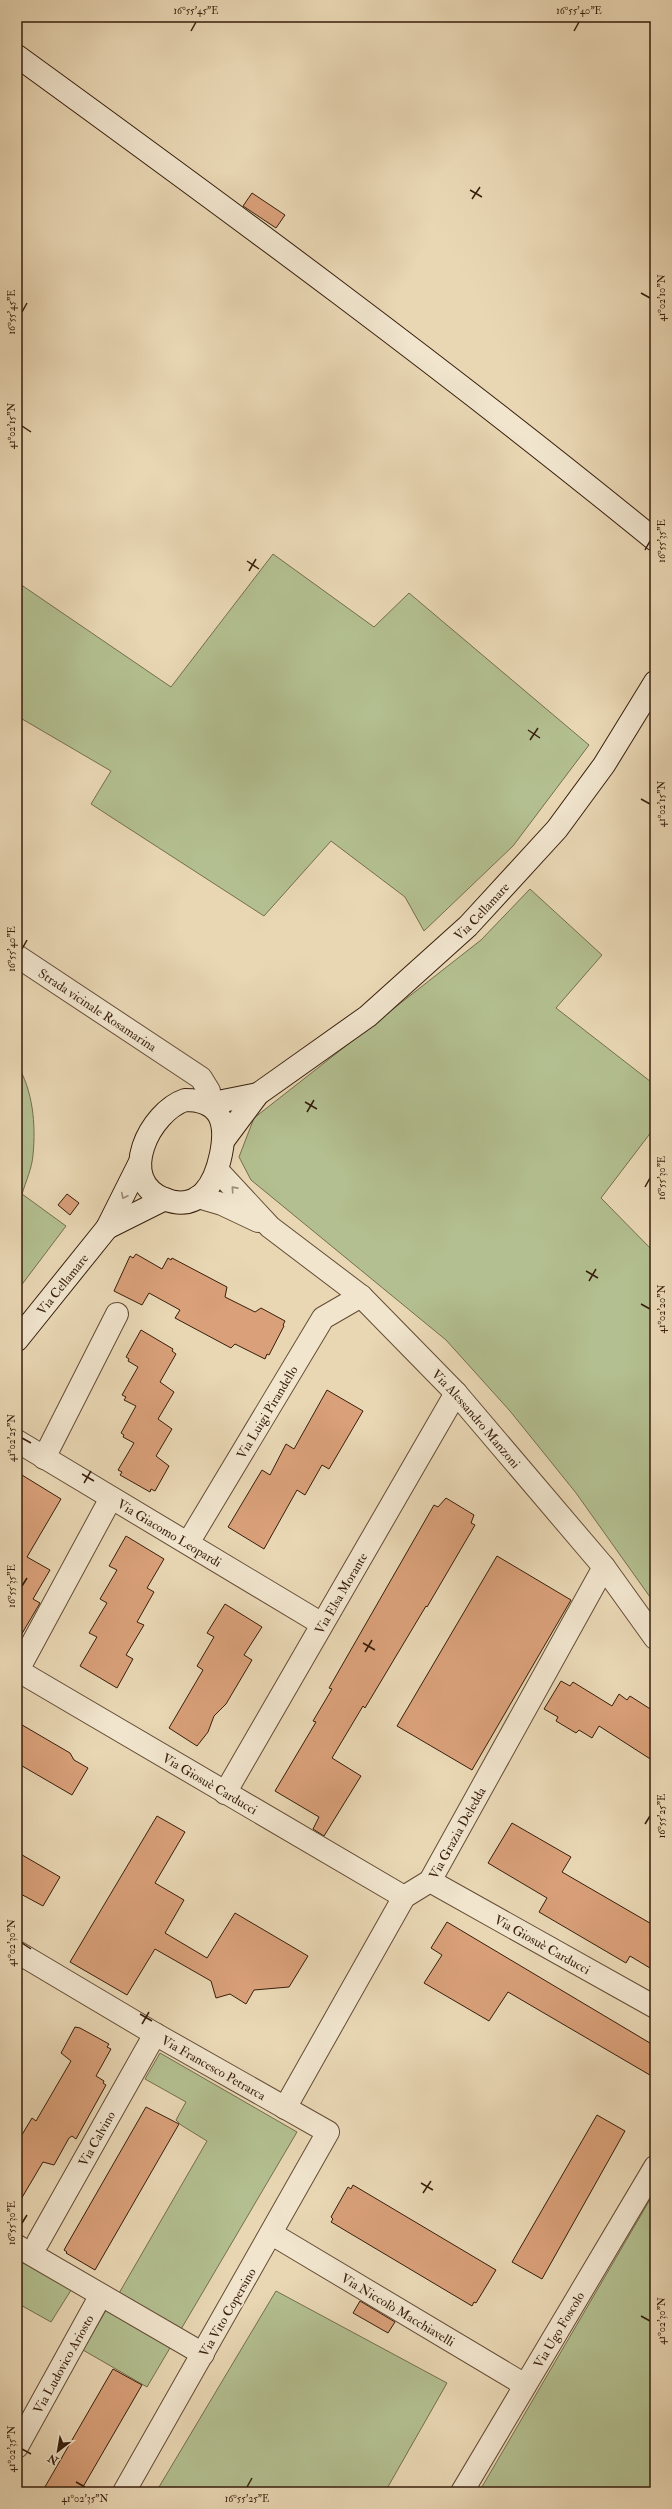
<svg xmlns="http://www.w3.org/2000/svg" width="672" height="2509" font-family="'IM FELL Double Pica',serif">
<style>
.green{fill:#b3bf90;stroke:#756e4e}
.building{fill:#d9a079;stroke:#371e0b}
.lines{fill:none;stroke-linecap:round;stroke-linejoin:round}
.street-casing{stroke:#644c35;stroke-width:24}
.secondary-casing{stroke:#371e0b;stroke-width:24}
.street{stroke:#f1e5ce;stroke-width:22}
.secondary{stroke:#f1e5ce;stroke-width:22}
.oneway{stroke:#9d8b76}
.ticks{fill:none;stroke:#371e0b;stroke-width:1.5}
.labels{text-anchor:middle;stroke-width:3.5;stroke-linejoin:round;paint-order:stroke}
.street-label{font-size:13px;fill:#371e0b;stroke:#f1e5ce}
.neatline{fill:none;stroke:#371e0b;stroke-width:1.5}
.ticks-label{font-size:10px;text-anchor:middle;fill:#371e0b}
</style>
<rect width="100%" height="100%" fill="#e9d7b4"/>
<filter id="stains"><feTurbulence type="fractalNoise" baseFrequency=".005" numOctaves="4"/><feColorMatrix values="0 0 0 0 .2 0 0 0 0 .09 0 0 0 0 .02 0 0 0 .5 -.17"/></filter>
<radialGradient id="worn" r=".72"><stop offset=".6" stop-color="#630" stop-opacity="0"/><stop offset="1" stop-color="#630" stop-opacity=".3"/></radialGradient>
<g class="green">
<path d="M273 554 374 627 409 593 589 745 513 846 424 931 405 897 331 841 264 916 91 804 111 771 17 716V582L171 687Z"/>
<path d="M530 889 602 955 556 1008 655 1085V1127L601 1198 655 1253V1604L576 1493 510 1411 446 1340 251 1180 239 1157 254 1118 481 940Z"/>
<path d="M17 1064C33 1091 36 1124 33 1155 32 1168 26 1181 22 1194L66 1226 17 1291Z"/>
<path d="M160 2053 297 2132 147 2387 83 2350 108 2307 73 2287 51 2322 17 2303V2235L118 2295 207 2141 181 2125 176 2120 186 2102 145 2079Z"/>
<path d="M655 2191V2492H479Z"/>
<path d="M276 2291 447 2383 385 2492H156Z"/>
</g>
<g class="building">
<path d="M252 193 285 215 276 228 243 206Z"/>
<path d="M67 1194 79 1203 70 1215 58 1205Z"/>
<path d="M136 1254 162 1269 168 1258 171 1260 172 1258 227 1287 225 1297 255 1312 261 1308 285 1321 283 1325 284 1326 269 1355 267 1354 265 1359 235 1344 231 1348 175 1318 180 1310 149 1293 142 1305 114 1291 130 1256 133 1258Z"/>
<path d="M141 1330 173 1349 172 1351 176 1354 160 1382 174 1392 158 1419 172 1429 156 1456 169 1466 155 1491 151 1489 150 1492 120 1475 122 1472 118 1470 134 1443 123 1437 124 1435 121 1433 136 1406 124 1400 126 1397 122 1395 138 1367 128 1361 129 1359 126 1357Z"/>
<path d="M327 1390 363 1411 329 1469 322 1465 305 1495 297 1490 264 1549 228 1527 262 1470 270 1475 286 1444 294 1449Z"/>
<path d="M17 1472 61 1499 27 1557 50 1570 33 1599 40 1603 17 1642Z"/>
<path d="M446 1498 474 1515 471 1523 475 1525 427 1607 426 1606 365 1708 363 1706 332 1758 361 1776 324 1836 313 1829 319 1817 275 1791 316 1722 313 1721 332 1689 329 1688 434 1505 438 1507Z"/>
<path d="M126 1536 164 1559 147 1588 154 1592 137 1622 144 1625 126 1655 133 1659 117 1688 80 1666 97 1637 89 1633 107 1603 100 1599 117 1570 109 1566Z"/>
<path d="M497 1556 571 1600 472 1770 397 1726Z"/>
<path d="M225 1604 262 1627 244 1655 252 1660 226 1704 214 1716 208 1732 197 1746 169 1728 203 1670 197 1666 214 1637 207 1633Z"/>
<path d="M561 1681 570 1686 573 1682 612 1706 619 1694 627 1700 630 1696 655 1712V1762L599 1726 592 1738 579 1730 576 1733 556 1721 558 1717 544 1709Z"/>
<path d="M17 1722 70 1753 74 1760 88 1768 72 1795 17 1763Z"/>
<path d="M157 1816 185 1832 155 1883 184 1900 165 1933 207 1958 235 1913 308 1956 289 1987 254 1990 246 2004 230 1994 216 1998 211 1981 155 1949 127 1995 70 1962Z"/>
<path d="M512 1823 571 1857 562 1872 655 1926V1971L630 1956 626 1963 539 1912 547 1898 488 1863Z"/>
<path d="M17 1852 60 1877 43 1906 17 1892Z"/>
<path d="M447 1922 655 2046V2078L508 1992 489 2021 424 1983 442 1955 431 1948Z"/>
<path d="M75 2027 80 2028 109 2044 107 2047 111 2049 96 2076 104 2081 103 2083 106 2085 76 2139 72 2136 69 2138 54 2165 43 2162 17 2206V2143L32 2118 36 2121 71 2061 61 2053Z"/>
<path d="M146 2107 179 2124 95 2270 66 2253 67 2252 64 2250Z"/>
<path d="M597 2115 625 2131 542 2279 512 2262Z"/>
<path d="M353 2185 496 2270 476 2303 474 2302 472 2306 331 2222 333 2219 331 2217 348 2187 351 2189Z"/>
<path d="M360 2301 395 2322 388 2333 353 2313Z"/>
<path d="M113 2369 142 2385 80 2492H42Z"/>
</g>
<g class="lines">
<defs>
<g id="street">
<path id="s1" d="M17 956 201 1078 209 1091 208 1104"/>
<path id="s2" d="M218 1171 270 1227 361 1296 456 1393 604 1567 655 1638"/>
<path d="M198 1197 222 1204 258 1221"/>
<path id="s3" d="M17 1441 322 1624"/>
<path d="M44 1458 117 1314"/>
<path id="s4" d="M188 1543 323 1318 361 1296"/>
<path id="s5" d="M17 1670 404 1897"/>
<path d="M18 1670 111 1498"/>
<path id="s6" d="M225 1793 456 1393"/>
<path id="s7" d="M430 1881 655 2007"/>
<path id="s8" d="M17 1952 155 2034 328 2132 124 2492"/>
<path id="s9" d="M285 2108 404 1897 430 1881 604 1567"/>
<path id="s10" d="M272 2234 525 2385"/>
<path id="s11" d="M38 2242 155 2034"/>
<path d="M17 2246 203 2354"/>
<path id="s12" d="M17 2447 97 2302"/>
<path id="s13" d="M462 2492 655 2167"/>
</g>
<g id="secondary">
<path d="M17 56C233 213 448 371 655 540"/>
<path d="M185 1100C222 1100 227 1124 221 1154 215 1183 200 1213 164 1199 116 1179 150 1112 185 1100Z"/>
<path d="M208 1104 258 1094"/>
<path id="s14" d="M223 1141 258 1094 368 1016 468 926 557 829 604 765 655 682"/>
<path d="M107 1228 165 1199"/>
<path id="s15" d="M17 1340 107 1228 139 1164"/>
</g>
</defs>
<use href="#street" class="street-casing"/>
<use href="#secondary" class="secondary-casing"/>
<use href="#street" class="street"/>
<use href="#secondary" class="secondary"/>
</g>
<defs><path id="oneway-chevron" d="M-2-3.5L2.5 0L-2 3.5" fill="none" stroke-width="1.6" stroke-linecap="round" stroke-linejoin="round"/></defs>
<g class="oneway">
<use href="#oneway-chevron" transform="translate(234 1189) rotate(-132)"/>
<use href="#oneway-chevron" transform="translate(124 1196) rotate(117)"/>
</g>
<path class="ticks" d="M191 31 196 22M574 31 579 22M470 190 482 197M472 199 480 187M641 293 650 298M22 312 27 303M22 426 31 432M645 550 650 541M247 561 259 569M249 571 256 559M528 730 540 738M530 740 538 728M641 799 650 804M22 949 27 940M305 1102 317 1109M307 1112 314 1100M645 1187 650 1178M586 1271 598 1278M589 1281 596 1269M641 1304 650 1309M22 1438 31 1443M82 1474 94 1481M84 1483 91 1471M22 1586 27 1578M363 1643 375 1650M365 1652 372 1640M645 1824 650 1816M22 1943 31 1949M140 2014 152 2021M142 2024 149 2012M421 2183 433 2190M423 2193 431 2181M22 2223 27 2215M641 2316 650 2321M22 2449 31 2454M76 2482 85 2487M247 2487 252 2478"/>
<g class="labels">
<g class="street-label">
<text dy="5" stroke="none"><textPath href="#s14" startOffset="348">Via Cellamare</textPath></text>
<text dy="5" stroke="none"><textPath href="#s1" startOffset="97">Strada vicinale Rosamarina</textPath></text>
<text dy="5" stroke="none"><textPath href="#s15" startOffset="72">Via Cellamare</textPath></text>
<text dy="5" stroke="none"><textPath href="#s4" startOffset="153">Via Luigi Pirandello</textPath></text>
<text dy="5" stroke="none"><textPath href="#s2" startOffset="359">Via Alessandro Manzoni</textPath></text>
<text dy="5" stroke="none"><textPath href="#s3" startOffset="178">Via Giacomo Leopardi</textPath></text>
<text dy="5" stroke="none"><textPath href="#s6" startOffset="231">Via Elsa Morante</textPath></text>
<text dy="5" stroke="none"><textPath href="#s5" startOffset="224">Via Giosuè Carducci</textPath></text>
<text dy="5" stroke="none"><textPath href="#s9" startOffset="328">Via Grazia Deledda</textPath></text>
<text dy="5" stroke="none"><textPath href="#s7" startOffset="129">Via Giosuè Carducci</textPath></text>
<text dy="5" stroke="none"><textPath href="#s8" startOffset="228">Via Francesco Petrarca</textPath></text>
<text dy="5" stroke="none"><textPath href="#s11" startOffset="119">Via Calvino</textPath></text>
<text dy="5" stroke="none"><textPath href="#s10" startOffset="147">Via Niccolò Macchiavelli</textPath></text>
<text transform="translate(227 2312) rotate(-60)" y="5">Via Vito Copersino</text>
<text dy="5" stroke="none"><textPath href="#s13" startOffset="189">Via Ugo Foscolo</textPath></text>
<text dy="5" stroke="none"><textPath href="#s12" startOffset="95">Via Ludovico Ariosto</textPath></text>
</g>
</g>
<rect width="672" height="2509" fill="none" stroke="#e9d7b4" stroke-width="44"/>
<g transform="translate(58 2451) rotate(211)" stroke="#f1e5ce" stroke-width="3" paint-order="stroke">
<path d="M0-3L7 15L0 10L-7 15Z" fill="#371e0b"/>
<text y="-6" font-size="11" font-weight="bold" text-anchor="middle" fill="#371e0b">N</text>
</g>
<rect x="22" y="22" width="628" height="2465" class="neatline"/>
<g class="ticks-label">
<text x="196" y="14">16°55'45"E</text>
<text x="579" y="14">16°55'40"E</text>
<text transform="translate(661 298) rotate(-90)" y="4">41°02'10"N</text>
<text transform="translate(11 312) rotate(-90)" y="4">16°55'45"E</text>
<text transform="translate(11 426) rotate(-90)" y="4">41°02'15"N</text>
<text transform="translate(661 541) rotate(-90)" y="4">16°55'35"E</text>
<text transform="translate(661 804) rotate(-90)" y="4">41°02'15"N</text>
<text transform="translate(11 949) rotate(-90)" y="4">16°55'40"E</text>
<text transform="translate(661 1178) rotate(-90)" y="4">16°55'30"E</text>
<text transform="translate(661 1309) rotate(-90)" y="4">41°02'20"N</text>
<text transform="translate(11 1438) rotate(-90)" y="4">41°02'25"N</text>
<text transform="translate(11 1586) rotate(-90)" y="4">16°55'35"E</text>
<text transform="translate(661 1816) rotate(-90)" y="4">16°55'25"E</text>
<text transform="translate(11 1943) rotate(-90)" y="4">41°02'30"N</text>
<text transform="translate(11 2223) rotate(-90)" y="4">16°55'30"E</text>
<text transform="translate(661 2321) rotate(-90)" y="4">41°02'30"N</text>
<text transform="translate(11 2449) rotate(-90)" y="4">41°02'35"N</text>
<text x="85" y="2502">41°02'35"N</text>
<text x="247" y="2502">16°55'25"E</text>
</g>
<rect width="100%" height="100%" filter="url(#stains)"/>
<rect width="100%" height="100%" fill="url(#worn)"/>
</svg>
